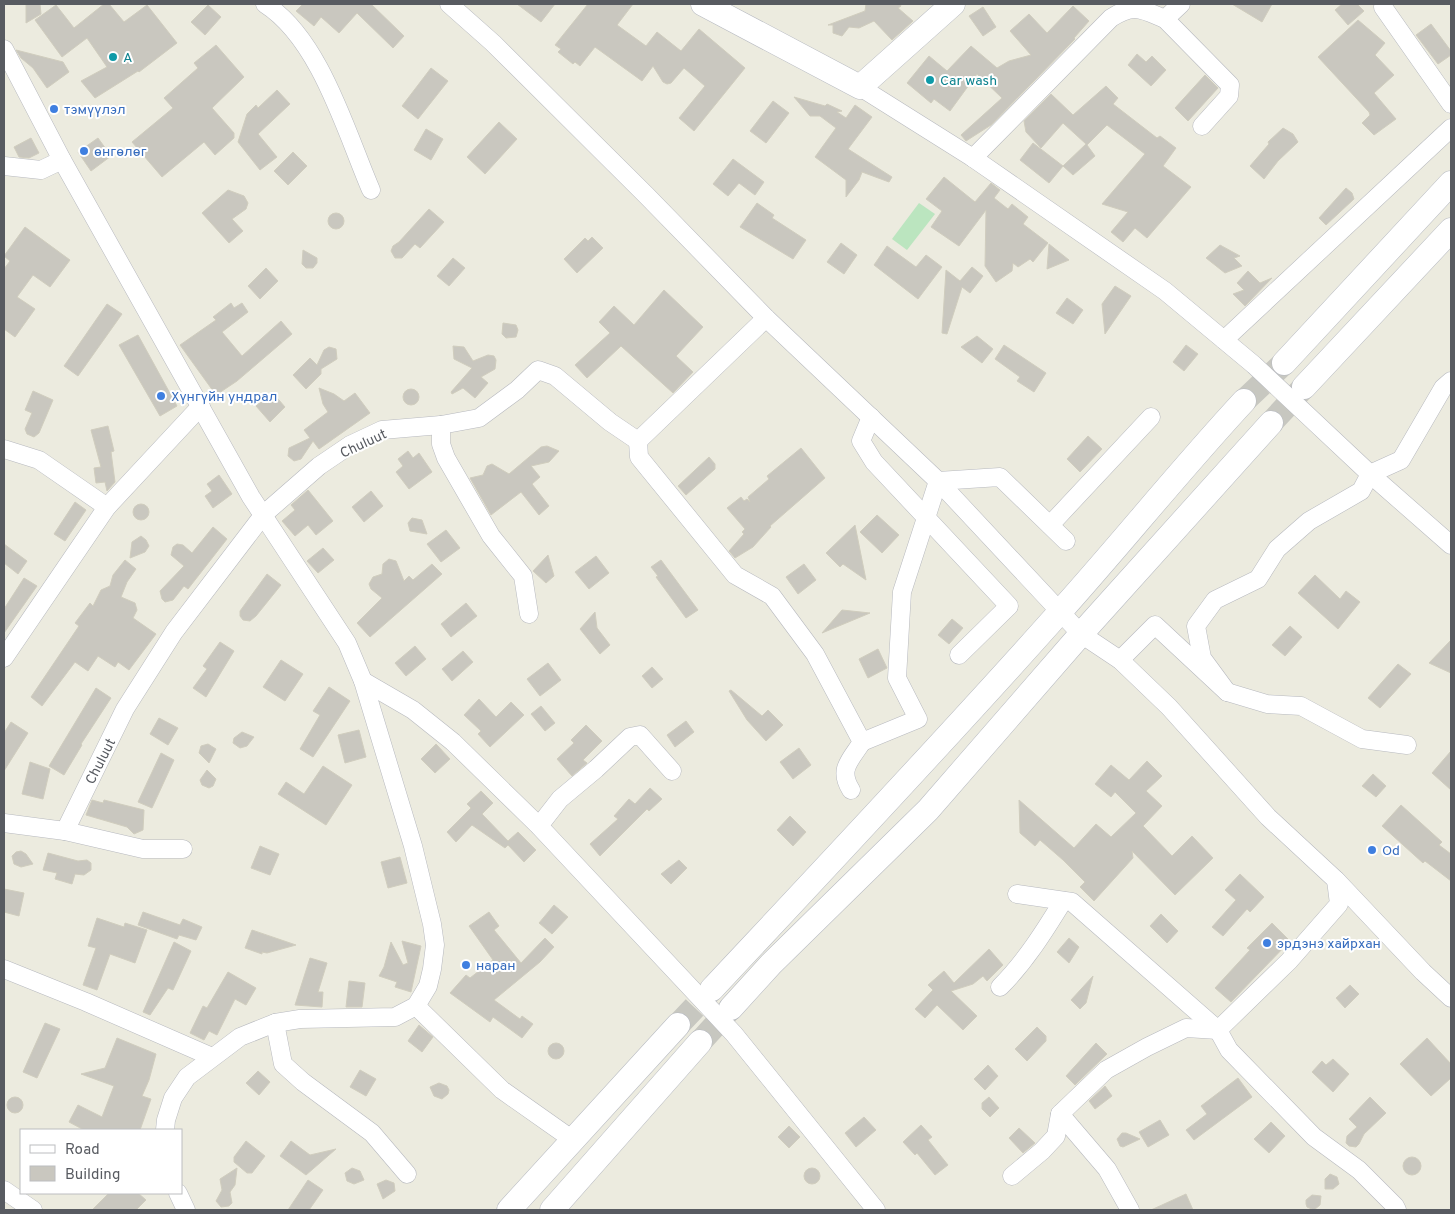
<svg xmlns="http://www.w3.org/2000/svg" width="1455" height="1214" font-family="Overpass,sans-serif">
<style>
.green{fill:#bbe5bf}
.building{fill:#c9c7bf;stroke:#d0cdbe}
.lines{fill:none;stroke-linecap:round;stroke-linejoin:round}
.secondary-tunnel{stroke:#c7c7c0;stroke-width:24;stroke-dasharray:24 12;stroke-linecap:butt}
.street-casing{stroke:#b7b9bf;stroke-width:19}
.secondary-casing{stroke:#b8bbc2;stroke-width:25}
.street{stroke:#fff;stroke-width:18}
.secondary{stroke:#fff;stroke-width:24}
.culture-dot{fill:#0f9aa8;stroke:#fff;stroke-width:2}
.shop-dot{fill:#3f7fe0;stroke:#fff;stroke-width:2}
.labels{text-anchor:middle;stroke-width:4;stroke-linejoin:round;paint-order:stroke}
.culture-label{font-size:14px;fill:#0d838f;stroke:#fff;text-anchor:start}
.shop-label{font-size:14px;fill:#366cbe;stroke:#fff;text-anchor:start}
.street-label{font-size:14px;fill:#585b61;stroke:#fff}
</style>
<rect width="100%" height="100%" fill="#ecebdf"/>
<path class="green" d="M919 203 935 214 907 250 892 239Z"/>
<g class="building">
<path d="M26 4H40L41 14 26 23Z"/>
<path d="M104 4H109L124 22 147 5 177 43 139 72 138 71 95 98 81 81 107 67 87 38 62 57 35 20 56 5 74 28Z"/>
<path d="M303 4H371L404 36 393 48 357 13 339 33 321 17 314 26 296 11Z"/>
<path d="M517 4H555L541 22Z"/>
<path d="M588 4H633L617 25 646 46 657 32 681 51 699 29 745 68 694 131 679 118 705 86 684 68 671 83 667 84 663 82 653 66 642 81 595 47 580 66 575 62 573 64 558 52 561 49 555 45Z"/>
<path d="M866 4H900L901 6 898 8 913 21 892 40 874 21 859 28 849 27 842 36 833 33V25H828L865 11Z"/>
<path d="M1232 4H1272L1262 22Z"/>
<path d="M1342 4H1357L1364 11 1348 25 1335 10Z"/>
<path d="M208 5 221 17 205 35 191 22Z"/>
<path d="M1073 6 1089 21 1074 38 1075 39 991 125 966 141 961 135 1002 98 977 74 950 111 934 99 931 103 907 83 929 56 947 71 971 46 997 68 1009 61 1031 55 1010 31 1029 14 1047 33Z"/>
<path d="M983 7 996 27 983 36 969 16Z"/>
<path d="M1358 20 1385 43 1375 55 1394 75 1374 93 1396 119 1374 135 1362 123 1370 115 1369 112 1318 57Z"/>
<path d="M1431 24 1451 51V55L1438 64 1416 35Z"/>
<path d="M216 45 244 77 212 108 234 133V138L215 155 204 142 162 177 132 142 173 108 164 98 198 68 194 63Z"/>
<path d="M16 50 63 62 69 72 47 88 33 68 21 58Z"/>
<path d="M1137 54 1146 62 1152 56 1166 70 1151 86 1128 65Z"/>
<path d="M431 68 448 81 418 119 402 106Z"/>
<path d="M1205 75 1218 88 1188 121 1175 108Z"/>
<path d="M1106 86 1118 98 1113 104 1157 138 1160 136 1176 148 1163 166 1191 187 1147 238 1135 228 1123 242 1111 232 1128 212 1102 204 1145 154 1107 125 1087 145 1095 156 1073 175 1063 166 1086 144 1063 123 1041 148 1026 132 1024 121 1051 94 1073 115Z"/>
<path d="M277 90 290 104 258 134 277 157 260 170 238 142 247 114 256 105 258 108Z"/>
<path d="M794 97 825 106 827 104 842 111 837 112 846 118 855 105 872 117 848 149 892 177 889 182 862 172 859 180 846 197V180L815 157 836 128 820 116H810Z"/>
<path d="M773 101 789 113 766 143 750 131Z"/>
<path d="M499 122 517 139 485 174 467 157Z"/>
<path d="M1283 128 1293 134 1298 142 1278 161 1264 179 1250 166 1269 144 1268 142Z"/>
<path d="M426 129 443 139 431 160 414 150Z"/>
<path d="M31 138 39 153 29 158 19 157 14 147Z"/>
<path d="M98 138 111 156 91 171 78 152Z"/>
<path d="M1033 143 1063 166 1049 183 1020 160Z"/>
<path d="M293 152 307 166 288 185 274 171Z"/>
<path d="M733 159 764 182 755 195 739 183 728 196 713 184Z"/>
<path d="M944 177 975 202 991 183 1000 190 994 198 1008 209 1012 204 1028 217 1023 224 1048 243 1033 262 1030 259 1018 267 1013 263 1012 271 996 282 985 266 986 210 959 246 931 227 942 211 926 199Z"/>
<path d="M1346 188 1352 193 1354 199 1326 225 1319 218Z"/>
<path d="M228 190 244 196 248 203 246 209 232 219 243 231 229 243 202 213Z"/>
<path d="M757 203 774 215 772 218 806 240 793 259 740 227Z"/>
<path d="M429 209 444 222 420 248 415 244 402 258H395L391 251 393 246 399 242Z"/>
<circle cx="336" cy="221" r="8"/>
<path d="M25 227 70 260 50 287 33 275 17 297 35 309 15 337 4 329V269L10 261 4 256Z"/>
<path d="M592 237 603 248 577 273 564 259 585 238 588 241Z"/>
<path d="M841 243 857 255 844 274 827 262Z"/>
<path d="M1049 244 1069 260 1047 269Z"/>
<path d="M1220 245 1240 256 1234 258 1242 266 1225 273 1206 258Z"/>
<path d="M887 246 916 267 926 255 942 267 918 299 874 265Z"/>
<path d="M303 250 317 258V263L313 268H306L302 264Z"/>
<path d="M453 258 465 268 449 286 437 276Z"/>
<path d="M972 267 983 276 970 293 962 287 947 334 942 333 946 270 960 281Z"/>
<path d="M266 268 278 281 260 299 248 286Z"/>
<path d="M1248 271 1260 283 1272 278 1245 306 1233 294 1244 290 1237 283Z"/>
<path d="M1115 286 1131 296 1105 334 1102 304Z"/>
<path d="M664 290 703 327 676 356 693 372 673 393 621 346 587 378 575 365 610 333 599 322 614 306 634 325Z"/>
<path d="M1067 298 1083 310 1073 324 1056 313Z"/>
<path d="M231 303 234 308 242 303 248 312 222 332 242 356 281 321 292 334 237 381 216 395 180 345 216 320 213 317Z"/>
<path d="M107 304 122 314 78 376 64 366Z"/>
<path d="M503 323 516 325 518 330 516 337 506 338 502 334Z"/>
<path d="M138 335 177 406 160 416 119 345Z"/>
<path d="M977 336 993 349 982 363 961 347Z"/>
<path d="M1004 345 1046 373 1034 392 1017 381 1020 377 995 359Z"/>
<path d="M1186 345 1198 354 1184 371 1173 362Z"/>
<path d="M453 346 464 347 473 361 488 355 494 356 496 360 495 369 481 377 488 383 475 398 463 388 452 394 451 392 472 368 454 359Z"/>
<path d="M329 347 336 349 337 359 321 369V374L306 389 293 375 310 358 317 365 324 350Z"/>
<path d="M319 388 334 394 344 401 355 393 370 413 319 449 313 441 301 459 294 461 288 456 289 448 310 438 304 430 328 412 323 404Z"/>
<circle cx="411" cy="397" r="8"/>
<path d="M33 391 53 400 39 433 34 437 27 434 25 429 32 413 25 410Z"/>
<path d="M272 392 285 407 270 422 256 406Z"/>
<path d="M108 426 114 451 111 452 115 482 107 491 105 482 96 483 94 468 101 467 91 430Z"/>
<path d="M1088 436 1102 449 1080 472 1067 459Z"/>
<path d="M547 446 559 451 549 462 531 466 540 477 532 484 549 506 539 515 521 492 491 515 470 478 483 475 487 466 492 464 509 474 541 447Z"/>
<path d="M801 448 825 478 770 526 771 527 753 547 735 558 729 551 744 534 742 532 745 529 727 508 741 497 744 501 747 499 750 502 748 497 769 479 767 476Z"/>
<path d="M408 451 413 458 419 453 432 472 409 489 396 472 403 466 398 459Z"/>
<path d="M709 457 715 464V469L686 495 678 486Z"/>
<path d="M219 475 232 494 213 508 205 496 212 491 207 484Z"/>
<path d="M308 490 333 521 316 535 308 525 295 536 282 521 295 510 291 505Z"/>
<path d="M371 491 383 506 364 522 352 507Z"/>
<path d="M75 502 86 510 65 541 54 534Z"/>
<circle cx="141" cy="512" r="8"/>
<path d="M877 515 899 535 882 553 860 532Z"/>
<path d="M412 518 422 520 427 534 410 531 408 523Z"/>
<path d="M855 525 866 580 843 564 840 567 826 553Z"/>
<path d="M213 527 227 539 188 589 184 586 173 600 165 602 162 599 160 591 184 566 171 555 173 547 177 544 183 545 192 553Z"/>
<path d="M446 530 460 548 441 562 427 544Z"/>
<path d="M141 536 146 540 149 546 145 552 130 558 132 542Z"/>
<path d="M4 544 27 561 18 574 4 563Z"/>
<path d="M323 548 334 560 318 573 307 561Z"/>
<path d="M548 555 554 576 546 583 533 571Z"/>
<path d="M596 556 609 573 589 589 575 572Z"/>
<path d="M389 559 396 561 404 581 409 576 413 580 432 564 442 574 370 637 357 623 382 598 371 589 369 584 373 577 382 574 383 564Z"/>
<path d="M125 560 136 569 127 582 121 597 135 603 137 610 133 618 156 634 129 670 118 662 115 667 98 656 88 671 75 662 42 706 31 697 79 626 75 623 90 603 93 606 101 590 110 586 113 575Z"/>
<path d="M661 560 698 610 686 618 656 577 658 576 651 567Z"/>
<path d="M804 564 816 580 798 594 786 577Z"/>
<path d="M267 574 281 585 256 616 250 621 243 620 240 616V611Z"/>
<path d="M1315 575 1340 599 1346 591 1360 602 1338 629 1298 593Z"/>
<path d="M24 578 37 586 4 633V609Z"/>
<path d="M466 603 477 616 451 637 441 624Z"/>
<path d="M842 610 870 613 822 633Z"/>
<path d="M595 612 597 628 610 645 600 654 580 629Z"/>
<path d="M952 619 963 628 949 644 938 635Z"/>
<path d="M1290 626 1302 637 1285 656 1272 645Z"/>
<path d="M1451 640V673L1429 663Z"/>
<path d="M220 642 234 651 206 697 193 688 207 669 203 666Z"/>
<path d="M415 646 426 659 406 676 395 663Z"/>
<path d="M878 649 887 668 868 678 859 659Z"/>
<path d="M463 651 473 662 452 681 442 669Z"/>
<path d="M281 660 303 674 285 701 263 687Z"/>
<path d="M548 663 561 680 540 696 527 679Z"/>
<path d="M1398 664 1411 674 1380 708 1368 698Z"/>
<path d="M652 667 663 679 652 688 642 676Z"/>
<path d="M329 687 350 701 313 757 300 749 320 715 313 711Z"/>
<path d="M96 688 111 698 81 744 82 745 64 775 49 766Z"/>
<path d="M731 690 762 716 768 710 783 725 766 741 747 720 729 691Z"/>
<path d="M479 699 496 717 511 702 524 715 490 747 478 734 481 731 464 715Z"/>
<path d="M541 706 555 723 545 731 531 714Z"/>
<path d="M159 718 178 728 168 745 150 734Z"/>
<path d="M686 721 694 732 675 747 667 735Z"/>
<path d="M11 722 28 733 4 771V733Z"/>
<path d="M586 725 602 741 583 760 587 763 572 776 557 759 574 743 571 740Z"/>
<path d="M359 730 366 757 345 763 338 735Z"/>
<path d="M242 732 254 737 247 746 240 748 233 743 234 738Z"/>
<path d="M208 744 216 749 209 763 199 753 201 746Z"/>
<path d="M436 744 450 759 435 773 421 759Z"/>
<path d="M799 748 811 765 793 779 780 762Z"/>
<path d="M1451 751V790L1432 773Z"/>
<path d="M161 753 174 760 152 808 138 802Z"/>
<path d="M1147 761 1162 776 1146 791 1162 806 1143 826 1172 856 1192 836 1213 858 1175 895 1132 851 1133 858 1094 901 1080 887 1085 882 1063 860 1040 840 1035 846 1020 833 1019 800 1074 848 1096 824 1111 837 1136 813 1115 792 1111 797 1095 784 1111 765 1129 780Z"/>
<path d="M30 762 50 769 43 799 22 794Z"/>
<path d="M323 766 352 785 326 825 278 794 286 782 304 794Z"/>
<path d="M207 770 216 779 213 786 209 788 202 785 200 780Z"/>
<path d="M1373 774 1386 786 1376 797 1362 786Z"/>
<path d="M650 788 662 799 649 811 647 809 600 856 590 844 618 819 614 816 629 799 635 804Z"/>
<path d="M481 791 493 803 482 814 508 841 518 832 536 850 524 862 508 845 505 848 472 825 456 842 447 832 471 808 467 804Z"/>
<path d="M92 800 103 803 104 800 144 810 143 830 134 834 127 827 86 815Z"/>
<path d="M1401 805 1442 842 1439 845 1451 854V881L1425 861 1423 863 1382 826Z"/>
<path d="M790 816 806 832 793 846 777 830Z"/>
<path d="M260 846 279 854 270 875 251 868Z"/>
<path d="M21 851 26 854 33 864 21 867 14 864 12 856 16 852Z"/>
<path d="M48 853 78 861 87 860 91 863V870L84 875 75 874 72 884 55 879 57 873 43 870Z"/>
<path d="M400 857 407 883 388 888 381 862Z"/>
<path d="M679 860 687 868 671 884 661 874Z"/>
<path d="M1240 874 1264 897 1250 912 1247 909 1223 936 1212 927 1236 900 1225 890Z"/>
<path d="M4 889 24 893 19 916 4 912Z"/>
<path d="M554 905 568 917 552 934 539 923Z"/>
<path d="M143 912 180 925 183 919 202 927 196 940 179 935 177 939 138 925Z"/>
<path d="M489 912 499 926 494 930 521 963 545 938 554 947 540 962 494 1000 520 1019 522 1016 533 1024 522 1038 493 1017 490 1022 450 993 466 975 470 978 493 960 469 926Z"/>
<path d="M1161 914 1178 931 1167 943 1150 926Z"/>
<path d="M97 918 124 927 125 923 147 930 135 963 110 954 97 990 83 985 96 948 88 946Z"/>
<path d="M1272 923 1290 941 1231 1002 1215 988 1250 950 1247 948Z"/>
<path d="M252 930 296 945 267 953 262 952V954L245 948Z"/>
<path d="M1069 938 1079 947 1069 963 1057 952Z"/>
<path d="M402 941 421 946 411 992 395 987 397 982 379 976 384 967 391 942 403 965 408 963Z"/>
<path d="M174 942 191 951 173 990 168 988 150 1015 143 1012Z"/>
<path d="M989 949 1003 965 987 981 983 976 973 984 951 991 977 1016 963 1030 937 1005 925 1018 915 1009 933 990 928 985 944 971 954 983Z"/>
<path d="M310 958 327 963 318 992H323L322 1007 295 1005Z"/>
<path d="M228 972 256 988 246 1005 235 999 217 1035 209 1031 204 1040 190 1033 203 1006 207 1008Z"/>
<path d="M1093 976 1086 1003 1080 1009 1071 1000Z"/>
<path d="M349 981 365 983 362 1007H346Z"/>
<path d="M1350 985 1359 994 1345 1008 1336 998Z"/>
<path d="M45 1023 60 1029 37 1078 23 1072Z"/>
<path d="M419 1025 433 1037 422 1052 408 1041Z"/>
<path d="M1037 1027 1046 1036V1041L1027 1061 1015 1049Z"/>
<path d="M117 1038 156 1054 149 1080 142 1096 151 1099 140 1130H84L69 1122 78 1105 102 1117 114 1086 81 1074 105 1068Z"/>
<path d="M1427 1038 1451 1064V1078L1431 1096 1400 1064Z"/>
<circle cx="556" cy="1051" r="8"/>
<path d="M1096 1043 1107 1054 1075 1085 1066 1076Z"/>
<path d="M1333 1059 1349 1074 1333 1092 1312 1072 1322 1061 1326 1065Z"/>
<path d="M988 1065 998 1076 985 1090 974 1079Z"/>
<path d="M360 1070 376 1079 366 1096 350 1087Z"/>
<path d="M258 1071 270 1082 259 1095 246 1083Z"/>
<path d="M1238 1078 1252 1097 1194 1140 1186 1130 1207 1114 1201 1106Z"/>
<path d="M439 1083 447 1086 449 1090 448 1094 442 1099 434 1096 430 1087Z"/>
<path d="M1105 1086 1112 1096 1095 1109 1089 1101Z"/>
<circle cx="15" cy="1105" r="8"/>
<path d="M989 1097 999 1108 990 1117 982 1109V1103Z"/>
<path d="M1370 1097 1386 1113 1364 1134 1359 1144 1356 1147 1349 1146 1346 1143 1347 1136 1357 1127 1349 1119Z"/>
<path d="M864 1117 876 1130 856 1147 845 1133Z"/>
<path d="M1160 1120 1169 1135 1148 1147 1139 1132Z"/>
<path d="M1271 1122 1285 1136 1269 1153 1254 1139Z"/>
<path d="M921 1125 932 1137 928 1140 948 1165 935 1175 917 1153 915 1155 903 1142Z"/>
<path d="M789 1126 800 1137 789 1148 778 1137Z"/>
<path d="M1019 1128 1035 1143 1023 1153 1009 1138Z"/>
<path d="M1122 1133H1126L1140 1139 1123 1147 1120 1146 1117 1139Z"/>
<path d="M246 1141 265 1156 252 1173H247L234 1162V1157Z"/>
<path d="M291 1141 310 1155 336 1149 306 1175 280 1156Z"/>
<circle cx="1412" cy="1166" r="9"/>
<circle cx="812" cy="1176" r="8"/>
<path d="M237 1168 235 1185 230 1192 232 1203 229 1206 221 1207 216 1201 222 1190 220 1179Z"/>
<path d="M352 1168 360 1171 364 1180 354 1184 347 1181 345 1173Z"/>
<path d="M1330 1174 1337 1177 1339 1184 1333 1189H1325V1179Z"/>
<path d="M308 1180 323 1190 309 1210H288Z"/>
<path d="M386 1180 394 1183 395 1191 383 1199 377 1184Z"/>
<path d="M109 1193H138L146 1200 136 1210H92Z"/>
<path d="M1186 1194 1193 1210H1151Z"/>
<path d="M1312 1195 1321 1196 1320 1205 1314 1210 1307 1207 1306 1204V1200Z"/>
</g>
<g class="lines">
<g class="secondary-tunnel">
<path d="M1244 401 1284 363"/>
<path d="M1271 423 1304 387"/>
<path d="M678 1025 712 989"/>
<path d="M700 1042 731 1008"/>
</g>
<defs>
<g id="street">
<path d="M265 4C320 39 346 132 371 190"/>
<path d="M449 4 493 43 646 195 766 318 938 481 1081 634 1120 660 1169 707 1268 817 1336 880 1423 972 1451 998"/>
<path d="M1383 7 1451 104"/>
<path d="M1165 19 1230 85 1229 96 1202 126"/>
<path d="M4 49 62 160 251 497 347 643 363 681 413 846 432 924 435 945 432 969 428 986 416 1006 395 1017 300 1019 275 1023 240 1037 187 1077 173 1098 166 1120 165 1130"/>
<path d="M860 87 973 158 1165 291 1254 365 1370 474 1451 545"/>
<path d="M973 158 1111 18C1134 3 1141 9 1165 19L1181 4"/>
<path d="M4 166 41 170 62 160"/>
<path d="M1224 340 1451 128"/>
<path d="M871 417 861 441 874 462 1009 606 959 655"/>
<path d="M441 425V444L446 458 491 536 523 576 529 614"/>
<path d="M638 441 639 457 735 575 772 596 815 654 862 742C850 761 838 769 851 790"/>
<path d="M4 449 39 460 107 507"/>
<path d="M1050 525 1151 417"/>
<path d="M4 658 107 507 201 406"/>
<path d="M1120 660 1155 625 1227 692 1267 704 1301 706 1362 739 1407 745"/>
<path d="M363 681 413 710 453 742 539 826 734 1034 876 1210"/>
<path d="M1227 692 1202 658 1196 626 1215 600 1258 579 1277 549 1309 521 1361 491 1370 474 1401 460 1443 388 1451 381"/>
<path d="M862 742 918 719 897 678 902 592 938 481 1000 477 1066 541"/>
<path d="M4 823 65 831 143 849H183"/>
<path d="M539 826 560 799 596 769 630 737 640 735 672 771"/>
<path d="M65 831 125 709 174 632 264 514 319 466 350 445 382 430 441 425 479 418 517 390 538 370 555 376 610 422 638 441 766 318"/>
<path d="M1017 894 1072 902 1218 1030 1229 1050 1314 1137 1359 1170 1395 1206 1397 1210"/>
<path d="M4 969 86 1002 212 1057"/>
<path d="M1000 987C1025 962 1044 932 1063 901"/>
<path d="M416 1006 502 1090 573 1140"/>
<path d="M275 1023 283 1064 303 1082 372 1133 407 1174"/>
<path d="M1012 1176 1042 1151 1056 1136 1060 1114"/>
<path d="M4 1190 33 1210"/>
<path d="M178 1193 186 1210"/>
<path d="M1130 1210 1107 1169 1060 1114 1106 1070 1147 1047 1186 1028 1218 1030 1289 961 1339 904 1336 880"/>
</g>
<g id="secondary">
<path d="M703 4 860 87 953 4"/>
<path d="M1284 363 1451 183"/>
<path d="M1304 387 1451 230"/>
<path d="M712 989C828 865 945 741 1058 614 1121 544 1180 470 1244 401"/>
<path d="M731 1008 771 964 928 810 1081 634 1271 423"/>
<path d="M509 1210 678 1025"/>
<path d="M552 1210 700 1042"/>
</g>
</defs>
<use href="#street" class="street-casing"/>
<use href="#secondary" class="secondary-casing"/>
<use href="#street" class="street"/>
<use href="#secondary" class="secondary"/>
</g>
<g class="culture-dot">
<circle cx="113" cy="57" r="5"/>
<circle cx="930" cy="80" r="5"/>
</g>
<g class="shop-dot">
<circle cx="54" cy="109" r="5"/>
<circle cx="84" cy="151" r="5"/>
<circle cx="161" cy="396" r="5"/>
<circle cx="1372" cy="850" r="5"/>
<circle cx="1267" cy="943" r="5"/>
<circle cx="466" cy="965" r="5"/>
</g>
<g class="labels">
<g class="culture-label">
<text x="123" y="62">A</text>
<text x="940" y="85">Car wash</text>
</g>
<g class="shop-label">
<text x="64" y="114">тэмүүлэл</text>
<text x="94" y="156">өнгөлөг</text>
<text x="171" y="401">Хүнгүйн ундрал</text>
<text x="1382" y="855">Od</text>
<text x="1277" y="948">эрдэнэ хайрхан</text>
<text x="476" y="970">наран</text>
</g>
<g class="street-label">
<text transform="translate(363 443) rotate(-25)" y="5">Chuluut</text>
<text transform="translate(100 761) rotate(-63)" y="5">Chuluut</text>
</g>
</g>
<rect width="1455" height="1214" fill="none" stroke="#585b61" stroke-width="10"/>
<rect x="20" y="1129" width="162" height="65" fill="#ffffff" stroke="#bcbdc0"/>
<rect x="30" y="1145" width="25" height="8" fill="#ffffff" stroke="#bcbdc0"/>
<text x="65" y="1154" font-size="15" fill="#585b61">Road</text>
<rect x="30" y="1166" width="25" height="15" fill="#c9c7bf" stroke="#bcbdc0"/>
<text x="65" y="1179" font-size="15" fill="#585b61">Building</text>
</svg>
